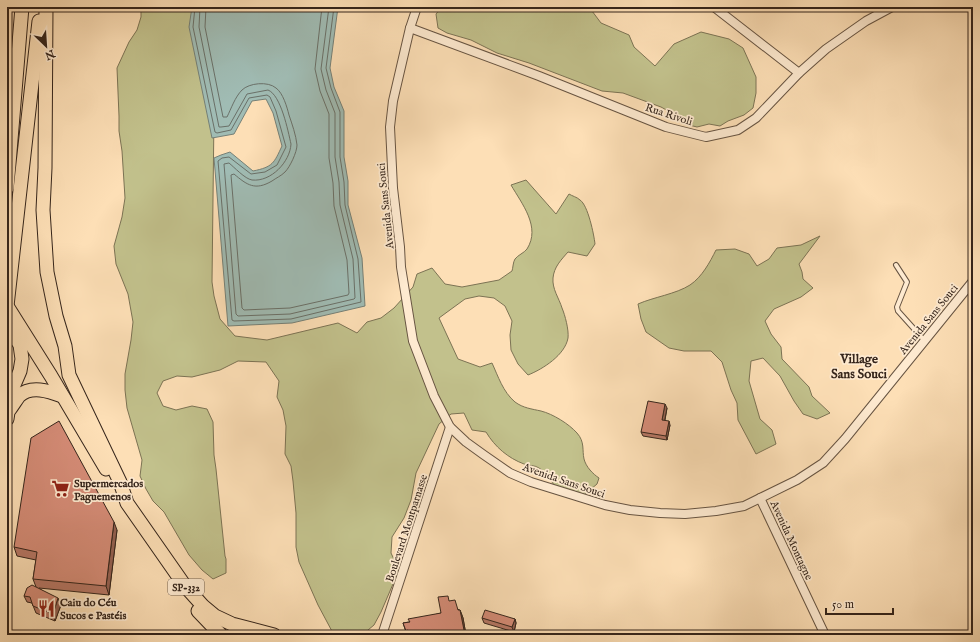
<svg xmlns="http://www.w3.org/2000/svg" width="980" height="642" font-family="'IM FELL English',serif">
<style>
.green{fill:#c2c18c;stroke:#7c7354}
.water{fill:#a0bcb4;stroke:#758077}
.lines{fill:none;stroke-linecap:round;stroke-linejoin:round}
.shore{stroke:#6a7068;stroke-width:1}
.lane-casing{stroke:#675442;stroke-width:6}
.street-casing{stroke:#675442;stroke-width:10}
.primary-casing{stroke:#35251b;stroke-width:15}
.lane{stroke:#feead0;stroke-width:4}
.street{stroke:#feead0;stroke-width:8}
.primary{stroke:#fddfb6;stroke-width:13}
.wall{fill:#b77866;stroke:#35251b}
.shaded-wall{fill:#956253;stroke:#35251b}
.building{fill:#d58c77;stroke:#35251b}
.labels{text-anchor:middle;stroke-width:3.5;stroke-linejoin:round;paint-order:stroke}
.shield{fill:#feead0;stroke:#716051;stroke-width:1}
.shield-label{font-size:10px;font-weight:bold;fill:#35251b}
.street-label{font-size:11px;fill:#35251b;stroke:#feead0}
.poi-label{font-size:11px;font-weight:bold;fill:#35251b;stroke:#feead0;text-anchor:start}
.quarter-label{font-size:13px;font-weight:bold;fill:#35251b;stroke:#feead0}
</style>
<rect width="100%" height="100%" fill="#fddfb6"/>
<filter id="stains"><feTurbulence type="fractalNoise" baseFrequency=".005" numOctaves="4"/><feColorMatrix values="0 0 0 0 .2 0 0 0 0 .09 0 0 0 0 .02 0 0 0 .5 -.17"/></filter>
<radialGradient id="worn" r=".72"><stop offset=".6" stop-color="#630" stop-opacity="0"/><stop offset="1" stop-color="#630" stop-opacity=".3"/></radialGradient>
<g class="green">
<path d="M141 7H209L215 32 212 282 214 296 220 319 235 336 267 340 338 323 357 333 367 322 381 318 394 308 413 287 417 274 432 268 445 284 462 287 499 280 512 271C513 268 513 262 515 259 518 255 524 253 527 249 541 227 522 204 511 185L526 180 556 214 569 194C572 196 577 197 580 200 588 205 594 235 595 244L587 256 568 252C561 260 554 267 553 278 552 289 559 298 562 308 565 315 569 330 568 338 565 355 543 369 528 375L518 364 511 350 510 335 512 321 505 306 494 298 479 296 465 299 439 318 458 359 480 367 492 363C498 376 503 392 515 402 523 408 532 409 541 411 553 414 569 424 577 433 585 442 582 450 584 459 586 467 593 474 599 478L597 484 584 495 557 490C552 482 547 473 539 468 535 465 529 466 524 464 508 458 495 447 486 432L472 430 464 413 451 414 439 424 416 473 411 500 404 518 392 537 391 553 399 570 381 612 374 625 362 635H334L318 605 299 562 296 547V513L293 481 291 466 285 454 286 426 283 410 277 397 279 381 266 362 238 361 220 370 192 377 177 376 163 381 157 393 163 406 176 410 192 406 207 409 213 422 214 455 216 469 225 556 226 559V573L213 579 202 570 189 555 164 512 153 501 146 489 140 476 142 460 127 408 125 390V374L131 340 133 322 128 294 116 264 114 246 122 217 125 198 122 151 119 131V116L117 68 129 42 137 30 141 17Z"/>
<path d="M442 7H589L601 23 629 35 634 47 655 66 674 44 701 32 729 39 743 48 756 77V93L753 108 744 115 728 121 720 126 709 124 697 127 689 125 677 120 670 112 661 107 623 93 602 91 529 63 497 53 471 40 447 33 438 28 436 14Z"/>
<path d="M820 236 799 264 802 272 803 279 813 288 801 297 774 309 765 321 771 334 781 347 782 359 809 387 812 396 830 413 817 419 803 414 794 401 780 376 763 358 751 361 749 381 760 419 772 430 776 444 756 454 738 420 737 403 731 390 722 362 711 351H684L669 348 646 332 641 319 638 304C654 297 676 294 690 285 702 277 710 262 716 250L735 249 749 254 757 266 769 259 777 248 801 245Z"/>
</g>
<path class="water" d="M192 7H338L330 68 334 87 344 111V157L348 181V205L362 258 365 306 292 323 228 326 214 158 221 155 230 152 253 171C273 167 274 163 282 146L273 113 266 99 252 101 234 134 212 138 189 27Z"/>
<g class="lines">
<g class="shore">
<path d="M195 7 193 27 215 132 217 133 231 130 249 98 267 95 270 97 276 111 286 147 277 165 265 172 251 174 229 157 222 158 218 161 232 320 234 321 291 319 361 302 358 259 345 205 344 182 340 157V112L331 88 326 68 334 7"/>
<path d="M200 7 199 27 219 127H221L229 126 247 94 268 90C281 95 288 131 291 144 290 162 271 182 252 180 245 179 234 167 229 163L224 164 236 314 238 316 290 314 354 299 355 298 353 259 340 205 339 182 335 157V113L326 90 321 69 329 7"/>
<path d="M206 7 205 27 223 117H227C231 109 235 97 242 90 249 83 268 81 276 88 283 93 287 107 289 115 292 124 296 135 297 145 297 152 290 167 285 172 281 176 276 178 272 181 255 191 247 185 234 174L231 175 242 308 244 310 290 308 348 295 349 293 347 260 334 206 333 183 329 158V114L320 91 315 69 322 7"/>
</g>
<defs>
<path id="lane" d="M896 265 907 282 897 307 898 311 924 340"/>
<g id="street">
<path d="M417 7 410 28 393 101 390 127 393 188 400 247 401 267 413 341 434 396 450 427 466 442 484 455 510 473 531 482 605 505 630 510 660 513 685 514 716 511 744 506 797 480 823 463 845 439 973 281"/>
<path d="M714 7 799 73"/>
<path d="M410 28 539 76 666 127 706 137 738 130 756 118 799 73 826 49 866 21 892 7"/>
<path d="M760 498 825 635"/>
<path d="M382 635 450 427"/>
</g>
<g id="primary">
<path d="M46 7 45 168 43 210 47 272 56 316 65 346 69 375 120 482 127 503 185 586 203 606 215 616 232 624 274 635"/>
<path d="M7 188 22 7"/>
<path d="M7 306 51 376 106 469"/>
<path d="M7 306 39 21"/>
<path d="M7 325 20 345 22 359 20 371 11 392 7 419"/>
<path d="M10 409C13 405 16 400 19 396 31 385 49 391 62 396"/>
<path d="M198 611 221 635"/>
</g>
</defs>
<use href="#lane" class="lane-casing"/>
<use href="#street" class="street-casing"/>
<use href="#primary" class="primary-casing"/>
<use href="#lane" class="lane"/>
<use href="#street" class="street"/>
<use href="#primary" class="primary"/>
</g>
<g class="wall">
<path d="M667 408 665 420 670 425 667 440 643 436 641 432Z"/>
<path d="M117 530 109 595 39 588 61 605 55 621 36 613 32 603 27 602 24 596 36 587 33 579 36 560 17 556 14 547Z"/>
<path d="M450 601 459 610H460L463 618 466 635H407L403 623 409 622 441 613Z"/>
<path d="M482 618 515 619 516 623 514 632 484 623Z"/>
</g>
<g class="shaded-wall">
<path d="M665 404 667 408 664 424 662 420Z"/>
<path d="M669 421 670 425 667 440 666 436Z"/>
<path d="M114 522 117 530 109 595 106 586Z"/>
<path d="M58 598 61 605 55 621 53 614Z"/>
<path d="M460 610 463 618 466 635H465Z"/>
<path d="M515 619 516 623 514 632 512 627Z"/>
</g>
<g class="building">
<path d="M648 401 665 404 662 420 669 421 666 436 641 432Z"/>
<path d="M59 421 114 522 106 586 33 579 37 552 14 547 31 438Z"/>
<path d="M32 585 58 598 53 614 33 606 30 597 24 596 27 588Z"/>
<path d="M448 596 449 601 455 600 458 610H460L465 635H408V630L406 631 403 623 410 622 408 619 441 613 438 597Z"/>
<path d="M485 610 515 619 512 627 482 618Z"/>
</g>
<defs>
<symbol id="supermarket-bare" viewBox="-9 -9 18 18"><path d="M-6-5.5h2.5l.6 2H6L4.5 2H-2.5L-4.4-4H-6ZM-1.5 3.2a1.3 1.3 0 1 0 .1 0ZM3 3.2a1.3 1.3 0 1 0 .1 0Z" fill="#8f2418" stroke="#feead0" stroke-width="2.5" paint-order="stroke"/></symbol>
<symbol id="restaurant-bare" viewBox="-9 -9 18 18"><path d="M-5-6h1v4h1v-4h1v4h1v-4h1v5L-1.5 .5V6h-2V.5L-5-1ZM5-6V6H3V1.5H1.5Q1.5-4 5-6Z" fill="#8f2418" stroke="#feead0" stroke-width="2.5" paint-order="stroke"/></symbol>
</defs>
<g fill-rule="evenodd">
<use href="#supermarket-bare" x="48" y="476" width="25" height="25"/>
<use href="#restaurant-bare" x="34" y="596" width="25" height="25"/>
</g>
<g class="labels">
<rect class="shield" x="168" y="579" width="36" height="16" rx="3"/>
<g class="shield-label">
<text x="186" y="591">SP-332</text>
</g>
<g class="street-label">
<text transform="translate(669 114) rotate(18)" y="4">Rua Rivoli</text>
<text transform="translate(385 206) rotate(-96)" y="4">Avenida Sans Souci</text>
<text transform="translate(928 319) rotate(-51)" y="4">Avenida Sans Souci</text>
<text transform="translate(564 480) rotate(19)" y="4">Avenida Sans Souci</text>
<text transform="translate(406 528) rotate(-72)" y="4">Boulevard Montparnasse</text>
<text transform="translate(792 540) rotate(65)" y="4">Avenida Montagne</text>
</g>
<g class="poi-label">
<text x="74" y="487">Supermercados<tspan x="74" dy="13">Paguemenos</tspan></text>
<text x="60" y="606">Caiu do Céu<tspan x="60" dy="13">Sucos e Pastéis</tspan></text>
</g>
<g class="quarter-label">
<text x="859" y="363">Village<tspan x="859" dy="15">Sans Souci</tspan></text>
</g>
</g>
<rect width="980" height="642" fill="none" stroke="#fddfb6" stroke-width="24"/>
<rect x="8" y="8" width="964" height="626" fill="none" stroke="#35251b" stroke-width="2"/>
<rect x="12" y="12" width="956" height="618" fill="none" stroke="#35251b"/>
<g transform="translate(46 46) rotate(155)" stroke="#feead0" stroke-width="3" paint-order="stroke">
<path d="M0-3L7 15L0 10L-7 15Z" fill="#35251b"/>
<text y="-6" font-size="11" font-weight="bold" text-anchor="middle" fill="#35251b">N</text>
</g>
<path d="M826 608v6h67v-6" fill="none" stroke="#35251b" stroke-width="2"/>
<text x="832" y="608" font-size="12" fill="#35251b" stroke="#feead0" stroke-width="3" paint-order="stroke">50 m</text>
<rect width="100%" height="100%" filter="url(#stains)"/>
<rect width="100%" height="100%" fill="url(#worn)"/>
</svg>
